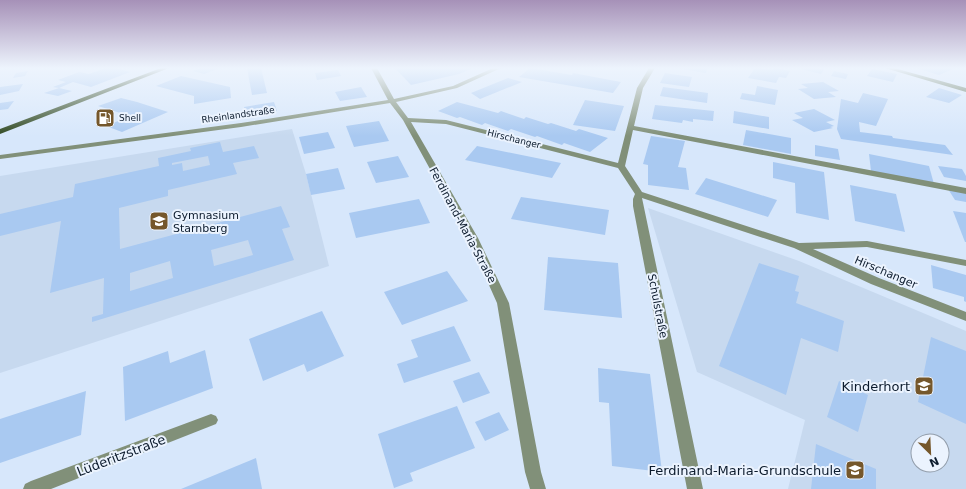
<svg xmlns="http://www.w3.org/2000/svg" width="966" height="489" font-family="'DejaVu Sans',sans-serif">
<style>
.built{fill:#c7d9ef;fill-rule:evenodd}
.building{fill:#a9c9f1;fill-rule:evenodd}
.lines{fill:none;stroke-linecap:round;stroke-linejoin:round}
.street{fill:#819079;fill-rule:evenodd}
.secondary{fill:#526747;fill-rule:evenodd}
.primary{fill:#314a22;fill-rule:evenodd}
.labels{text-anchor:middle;stroke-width:4;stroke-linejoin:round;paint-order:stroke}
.far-street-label{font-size:9px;fill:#0c1b2d;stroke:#ebf3fe}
.far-poi-label{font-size:9px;fill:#0c1b2d;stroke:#ebf3fe;text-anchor:start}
.poi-label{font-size:11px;fill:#0c1b2d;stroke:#ebf3fe;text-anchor:start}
.street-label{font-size:11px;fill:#0c1b2d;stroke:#ebf3fe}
.near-poi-label{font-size:13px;fill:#0c1b2d;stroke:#ebf3fe;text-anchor:end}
.near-street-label{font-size:13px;fill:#0c1b2d;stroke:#ebf3fe}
</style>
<rect width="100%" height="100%" fill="#d7e7fb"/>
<g class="built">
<path d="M292 129 306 174 329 266 0 373V176Z"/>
<path d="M648 208 799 261 966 331V489H788L805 420 697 372ZM918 441H942V465H918Z"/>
</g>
<g class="building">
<path d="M106 68H115L130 72 91 87 73 82 59 88 53 87 66 82 58 80 79 72 89 74Z"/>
<path d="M201 68H220L204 74 193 71Z"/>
<path d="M247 68H261L267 93 252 95Z"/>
<path d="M395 68H473L459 74 411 85Z"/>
<path d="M530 68 572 75 573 73 621 82 613 93 519 77Z"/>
<path d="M676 68H707L706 73Z"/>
<path d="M755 68 772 70 774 68 790 71 786 78 779 77 776 83 748 78Z"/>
<path d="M802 68H816L824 70 821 74 801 69Z"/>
<path d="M916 68H955L939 75Z"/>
<path d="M872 69 897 74 893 82 867 76Z"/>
<path d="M338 70 341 76 317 80 315 73Z"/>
<path d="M28 71 25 76 13 78 16 73Z"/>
<path d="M834 71 848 74 846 79 831 76Z"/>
<path d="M665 73 692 77 689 87 660 83Z"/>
<path d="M181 76 230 87 231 98 194 104V96L156 86Z"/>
<path d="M508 78 522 82 480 99 471 93Z"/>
<path d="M823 82 839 91 828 92 836 97 814 99 798 89 808 88 801 84Z"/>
<path d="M23 84 19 91 0 95V87Z"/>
<path d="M757 86 778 90 775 105 740 99 742 93 755 95Z"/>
<path d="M361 87 367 97 340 101 335 92Z"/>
<path d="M663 87 708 93 707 103 660 96Z"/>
<path d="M59 88 72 91 58 96 44 93Z"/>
<path d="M939 88 962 95 949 103 926 97Z"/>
<path d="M863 93 888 99 876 126 859 122 860 132 892 136 893 138 945 145 953 155 841 139 837 129 841 99 858 103Z"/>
<path d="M121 98 137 102 168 112 122 132 106 126 130 116 98 106Z"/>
<path d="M585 100 624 106 615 131 573 125Z"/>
<path d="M14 101 8 109 0 110V103Z"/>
<path d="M274 102 277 111 246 116 244 107Z"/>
<path d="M457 102 498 113 501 111 524 119 526 117 548 124 551 123 576 131 579 129 608 138 590 152 564 143 562 145 537 136 535 137 511 129 508 131 485 123 482 125 460 117 457 118 438 111Z"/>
<path d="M655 105 714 111 713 121 693 119V122L683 120 682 123 652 119Z"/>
<path d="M814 109 835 120 826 122 834 126 830 127 833 128 814 132 792 120 803 118 794 113Z"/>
<path d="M734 111 769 117V129L733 123Z"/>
<path d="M379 121 389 141 354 147 346 126Z"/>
<path d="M746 130 791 138V154L743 145Z"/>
<path d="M328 132 335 148 304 154 299 137Z"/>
<path d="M651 136 685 141 678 167 686 168 689 190 648 185V165L643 164Z"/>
<path d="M220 142 223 152 254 146 259 158 233 163 237 174 168 190V196L119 208 120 249 281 206 290 227 282 229 294 260 92 322V317L103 314 104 278 50 293 61 221 0 236V214L73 197 75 184 159 166 158 158 191 151 190 148ZM208 156 210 165 183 171 182 163 172 165V163ZM248 240 253 255 214 266 211 250ZM170 261 173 278 130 291V273Z"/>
<path d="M815 145 838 149 840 160 815 156Z"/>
<path d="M477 146 561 163 552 178 465 160Z"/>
<path d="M869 154 929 166 934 184 871 171Z"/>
<path d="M398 156 409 177 376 183 367 162Z"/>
<path d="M773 162 824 172 829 220 796 213 795 183 773 178Z"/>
<path d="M938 166 962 169 966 176V181L944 177Z"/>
<path d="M338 168 345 189 311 195 306 174Z"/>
<path d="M706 178 777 200 768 217 695 194Z"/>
<path d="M850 185 896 194 905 232 855 221Z"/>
<path d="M948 189 966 192V202L955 200Z"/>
<path d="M521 197 609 210 605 235 511 219Z"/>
<path d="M419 199 430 223 356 238 349 213Z"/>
<path d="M953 211 966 213V242H965Z"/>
<path d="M548 257 618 263 622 318 544 310Z"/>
<path d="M759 263 799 276 795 291 799 292 796 303 844 321 838 352 801 338 786 395 719 366Z"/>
<path d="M931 265 966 275V302L964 301V297L933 288Z"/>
<path d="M447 271 468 301 402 325 384 292Z"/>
<path d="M322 311 344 356 307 372 304 364 263 381 249 339Z"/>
<path d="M454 326 471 361 404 383 397 364 418 357 411 340Z"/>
<path d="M931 337 966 351V424L918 402Z"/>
<path d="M205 350 213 388 125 421 123 367 168 351 170 363Z"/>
<path d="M598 368 650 374 662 472 612 466 609 403 599 402Z"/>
<path d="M479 372 490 393 463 403 453 381Z"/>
<path d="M839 381 868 395 858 432 827 417Z"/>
<path d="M86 391 81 435 0 463V419Z"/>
<path d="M457 406 475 448 410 473 413 481 394 488 378 434Z"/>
<path d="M499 412 509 430 485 441 475 422Z"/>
<path d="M816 444 876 469V489H811Z"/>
<path d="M256 458 262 489H181Z"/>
</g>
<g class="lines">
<g class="street">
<path d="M371 68H377L394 99 453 86 493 68H501L457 88 396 102 408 118 446 120 618 163 637 88 649 68H655L643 88 634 126 966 188V194L633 130 625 166 642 192 799 243 867 241 966 260V266L867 247 813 249 879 278 966 312V321L871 284 794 248 642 198 703 489H687L633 206V199L635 194 618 168 446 124 411 122 478 238 509 303 541 472 546 489H530L525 472 497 303 468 238 403 120 390 103 241 127 0 159V155L241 123 388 100Z"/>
<path d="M211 414 216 416 218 420 216 424 51 489H23L25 484 31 481Z"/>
</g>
<path class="secondary" d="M885 68H894L966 88V92Z"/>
<path class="primary" d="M161 68H169L0 134V129Z"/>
</g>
<linearGradient id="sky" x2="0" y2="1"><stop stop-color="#a691b8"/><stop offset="0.5" stop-color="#edf4fd"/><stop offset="1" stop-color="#edf4fd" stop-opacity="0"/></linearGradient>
<rect width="966" height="136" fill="url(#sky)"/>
<defs>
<symbol id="fuel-square" viewBox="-11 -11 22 22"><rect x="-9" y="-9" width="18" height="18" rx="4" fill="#75572b" stroke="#ebf3fe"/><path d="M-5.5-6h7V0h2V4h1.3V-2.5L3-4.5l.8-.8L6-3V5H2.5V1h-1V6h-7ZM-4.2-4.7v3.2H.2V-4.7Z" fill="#fff"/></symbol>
<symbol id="school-square" viewBox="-11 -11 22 22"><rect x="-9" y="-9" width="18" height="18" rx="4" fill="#75572b" stroke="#ebf3fe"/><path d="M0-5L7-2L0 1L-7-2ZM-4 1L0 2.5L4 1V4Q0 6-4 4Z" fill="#fff"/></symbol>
</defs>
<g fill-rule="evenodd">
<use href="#fuel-square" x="94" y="107" width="22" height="22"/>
<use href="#school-square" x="148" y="210" width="22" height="22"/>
<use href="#school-square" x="913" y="375" width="22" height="22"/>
<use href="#school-square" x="844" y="459" width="22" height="22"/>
</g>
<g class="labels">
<g class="far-street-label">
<text transform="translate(238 115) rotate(-8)" y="3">Rheinlandstraße</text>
<text transform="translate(514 139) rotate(14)" y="3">Hirschanger</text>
</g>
<g class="far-poi-label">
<text x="119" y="121">Shell</text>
</g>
<g class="poi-label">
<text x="173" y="219">Gymnasium<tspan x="173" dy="13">Starnberg</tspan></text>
</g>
<g class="street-label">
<text transform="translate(463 225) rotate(62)" y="4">Ferdinand-Maria-Straße</text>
<text transform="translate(886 272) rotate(23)" y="4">Hirschanger</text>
<text transform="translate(658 306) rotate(79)" y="4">Schulstraße</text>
</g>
<g class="near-poi-label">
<text x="910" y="391">Kinderhort</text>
<text x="841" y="475">Ferdinand-Maria-Grundschule</text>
</g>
<g class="near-street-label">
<text transform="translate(121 455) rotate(-21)" y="5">Lüderitzstraße</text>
</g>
</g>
<g transform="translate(930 453) rotate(156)"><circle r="19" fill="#ebf3fe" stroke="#929daa"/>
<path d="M0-3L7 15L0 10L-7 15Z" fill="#75572b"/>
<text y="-6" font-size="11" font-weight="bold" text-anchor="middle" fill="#0c1b2d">N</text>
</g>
</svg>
